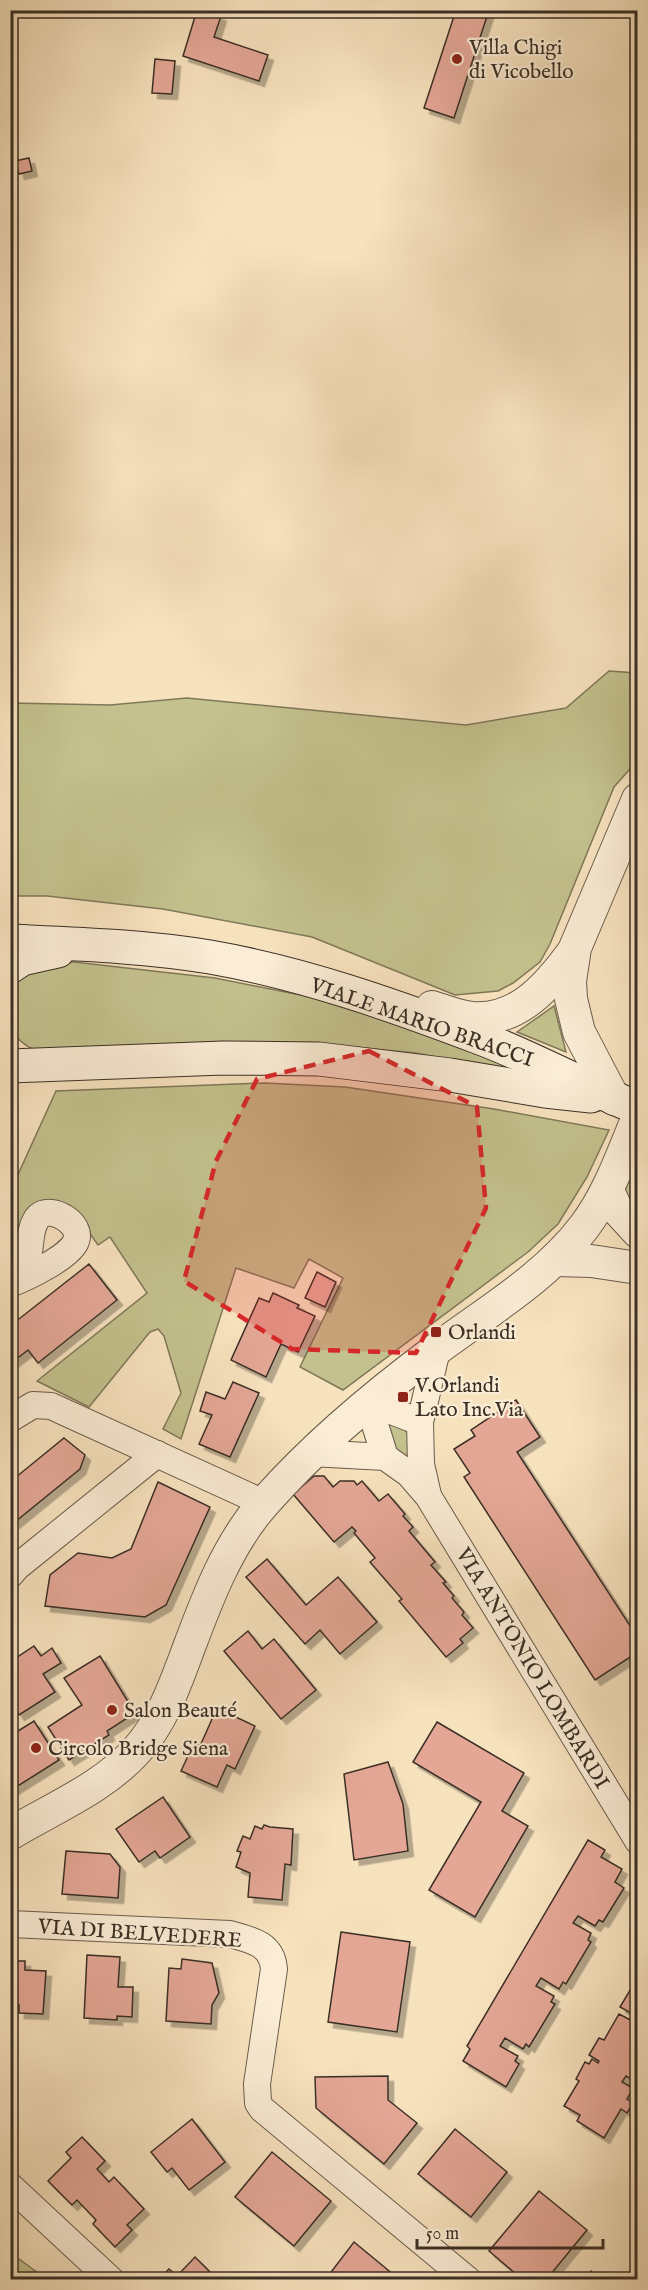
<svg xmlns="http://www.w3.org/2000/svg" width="648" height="2290" font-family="'IM FELL English',serif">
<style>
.green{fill:#c3c18d;stroke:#7f7859;stroke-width:1.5}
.building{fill:#e4a796;stroke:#3b2f25;stroke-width:1.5;filter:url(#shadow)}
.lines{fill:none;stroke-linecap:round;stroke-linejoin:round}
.minor-casing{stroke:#6a5c4b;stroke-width:28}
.tertiary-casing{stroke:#6a5c4b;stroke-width:34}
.secondary-casing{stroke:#3b2f25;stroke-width:35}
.minor{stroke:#faecd5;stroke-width:26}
.tertiary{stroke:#faecd5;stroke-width:32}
.secondary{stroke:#faecd5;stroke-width:33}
.marked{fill:#d62828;fill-opacity:0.2;stroke:#d62828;stroke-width:4.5;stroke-dasharray:12 8;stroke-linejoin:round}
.poi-dot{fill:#8f2418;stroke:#faecd5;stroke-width:2}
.labels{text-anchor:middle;stroke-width:4.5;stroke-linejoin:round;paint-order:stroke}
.poi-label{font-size:21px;fill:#3b2f25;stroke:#faecd5;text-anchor:start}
.street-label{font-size:21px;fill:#3b2f25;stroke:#faecd5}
</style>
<defs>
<filter id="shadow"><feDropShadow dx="5.5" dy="5.5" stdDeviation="0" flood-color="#0004"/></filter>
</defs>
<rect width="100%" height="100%" fill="#f7e2be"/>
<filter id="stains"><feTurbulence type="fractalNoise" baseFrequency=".00333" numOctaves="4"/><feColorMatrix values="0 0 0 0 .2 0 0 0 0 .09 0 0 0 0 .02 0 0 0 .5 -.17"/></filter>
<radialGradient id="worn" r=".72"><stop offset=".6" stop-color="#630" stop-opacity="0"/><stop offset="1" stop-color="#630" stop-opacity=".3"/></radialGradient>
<g class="green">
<path d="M609 671 637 673V761L614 787 550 944 540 962 513 983 498 991 455 995 312 937 163 909 47 896H11V703L110 705 187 698 466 725 566 708Z"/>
<path d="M65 961 215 978 361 1007 521 1065 517 1074 416 1053 334 1045 37 1051C25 1046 16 1039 11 1028V988L18 975Z"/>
<path d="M554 1006 566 1052 517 1032Z"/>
<path d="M265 1083 345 1087 494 1109 609 1130 587 1177 558 1224 528 1252 343 1390 300 1367 343 1278 309 1259 294 1288 236 1268 181 1439 163 1429 181 1393 164 1336 158 1329 150 1332 145 1338 89 1407 37 1381 147 1293 110 1237 98 1245 76 1214 29 1209 21 1224 19 1254 11 1260V1190L56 1091Z"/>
<path d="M637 1159V1216L622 1198Z"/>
<path d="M387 1423C412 1430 412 1433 410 1457L404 1459 396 1456Z"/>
<path d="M11 2253 46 2279H11Z"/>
</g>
<g class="building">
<path d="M197 10H205L221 16 214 37 268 55 259 81 183 56Z"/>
<path d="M456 10H489L454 118 424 108Z"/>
<path d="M155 59 175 61 172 94 152 93Z"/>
<path d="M29 158 32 171 19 174 15 161Z"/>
<path d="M89 1264 117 1300 38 1363 28 1350 10 1364V1326Z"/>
<path d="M317 1272 336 1282 325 1307 305 1298Z"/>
<path d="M273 1293 299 1305 297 1308 315 1316 298 1352 281 1344 266 1377 231 1360 259 1298 269 1302Z"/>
<path d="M233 1382 259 1393 230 1457 199 1444 212 1415 200 1411 206 1392 225 1399Z"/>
<path d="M516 1400 540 1437 517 1452 638 1638V1652L595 1680 464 1477 470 1473 454 1449 475 1436 471 1430Z"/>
<path d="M64 1438 85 1455 80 1469 10 1526V1482Z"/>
<path d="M314 1476H324L333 1487 340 1481H354L357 1485 362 1481 379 1501 388 1494 405 1514 403 1516 413 1527 409 1531 435 1562 431 1565 446 1582 443 1583 454 1596 452 1598 464 1612 462 1615 473 1628 460 1639 463 1643 446 1657 399 1601 402 1599 370 1562 375 1558 354 1533 356 1531 352 1527 334 1542 293 1494Z"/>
<path d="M158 1482 210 1507 166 1605 145 1617 45 1606 50 1575 78 1553 112 1558 131 1549Z"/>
<path d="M267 1559 306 1605 338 1577 377 1622 340 1654 320 1630 305 1644 246 1577Z"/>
<path d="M248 1631 262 1649 274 1639 316 1690 281 1719 224 1651Z"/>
<path d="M34 1646 41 1656 52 1648 61 1663 43 1674 55 1692 19 1715 12 1704 10 1705V1662Z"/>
<path d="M100 1656 135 1713 107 1731 109 1735 69 1760 48 1727 82 1705 64 1678Z"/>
<path d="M217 1708 255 1726 235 1769 227 1765 217 1787 181 1771 194 1743 200 1746Z"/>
<path d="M34 1721 59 1760 13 1789 10 1784V1736Z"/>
<path d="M437 1722 524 1773 502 1811 528 1826 475 1917 429 1890 481 1802 413 1762Z"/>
<path d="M388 1762 403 1804 408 1851 354 1860 344 1774Z"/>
<path d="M163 1797 190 1837 160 1858 155 1851 139 1862 116 1829Z"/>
<path d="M264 1825 270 1827 293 1829 291 1865 285 1864 282 1900 248 1897 250 1873 236 1867 241 1852 237 1851 243 1836 250 1839 255 1826 262 1829Z"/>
<path d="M588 1840 605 1850 601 1857 622 1869 615 1882 624 1888 603 1922 599 1920 595 1926 578 1916 573 1923 591 1933 588 1940 591 1942 566 1984 563 1982 559 1989 541 1978 536 1986 554 1996 551 2002 555 2004 529 2047 526 2044 523 2049 505 2038 500 2046 518 2056 515 2061 519 2064 506 2087 463 2061 470 2049 467 2046Z"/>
<path d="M66 1851 110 1854 120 1867 118 1898 62 1894Z"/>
<path d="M341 1932 410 1942 397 2032 328 2022Z"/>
<path d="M87 1955 120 1957 118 1987H133L132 2017 117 2016V2020L84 2018Z"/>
<path d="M182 1959 212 1963 219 1993 212 2005 211 2024 166 2021 169 1968 181 1969Z"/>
<path d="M10 1961H25V1970L46 1971 43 2014 19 2013V2005L10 2004Z"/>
<path d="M638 1977V2017L620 2007Z"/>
<path d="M619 2014 636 2023 638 2021V2083L626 2076 622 2082 633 2088 627 2099 633 2103 627 2113 621 2109 604 2138 577 2121 580 2115 564 2106 579 2081 576 2079 585 2062 589 2064 592 2059 598 2063 599 2061 589 2055 599 2038 604 2040Z"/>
<path d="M388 2076V2100L417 2123 384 2164 316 2108 315 2077Z"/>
<path d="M192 2119 225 2162 189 2190 172 2168 167 2172 151 2152Z"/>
<path d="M455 2129 507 2172 471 2217 418 2174Z"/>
<path d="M82 2137 105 2161 97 2169 109 2182 114 2177 144 2209 127 2225 132 2230 115 2247 93 2224 96 2220 77 2200 72 2205 48 2181 71 2158 66 2152Z"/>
<path d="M272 2152 331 2201 294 2246 235 2197Z"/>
<path d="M539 2191 587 2230 546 2280H523L489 2251Z"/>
<path d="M354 2242 400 2280H325Z"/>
<path d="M195 2257 218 2280H158L169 2269 177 2276Z"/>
<path d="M591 2271 601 2280H584Z"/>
</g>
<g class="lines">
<defs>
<g id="minor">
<path d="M10 1283C16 1276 23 1269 27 1260 32 1247 28 1227 39 1216 52 1205 83 1224 76 1241 70 1257 26 1278 10 1284"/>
<path d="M368 1402 385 1457"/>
<path d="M368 1402 420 1422"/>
<path d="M10 1419 33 1405 51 1406 264 1503"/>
<path d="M311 1453 385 1457 409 1474 428 1496 638 1841"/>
<path d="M428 1495 421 1464 420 1422 437 1350"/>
<path d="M10 1575 17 1567 157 1454"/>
<path d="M10 1924 230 1934C252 1940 272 1944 274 1969L257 2084 258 2103 262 2109 468 2280"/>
<path d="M10 2186 111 2280"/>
</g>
<g id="tertiary">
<path d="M432 1007C445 1011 459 1017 472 1018 518 1022 549 985 573 952"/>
<path d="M614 1099 579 1032 571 999 570 981 575 948 638 799"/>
<path d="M608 1191 616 1208 638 1232"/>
<path d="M556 1260 591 1261 638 1268"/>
<path d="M10 1834C53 1808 103 1788 137 1750 162 1722 175 1685 188 1650 207 1599 228 1543 265 1502 316 1444 375 1395 437 1349 488 1311 545 1278 584 1227 609 1194 622 1155 638 1117"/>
</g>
<g id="secondary">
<path d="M10 941C77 944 144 946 210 957 302 973 393 1005 480 1038 534 1058 584 1087 638 1108"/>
<path d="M10 967 22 959 58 951"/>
<path d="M10 1066 223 1058 319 1059 450 1075 545 1091 591 1096"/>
</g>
</defs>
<use href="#minor" class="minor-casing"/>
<use href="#tertiary" class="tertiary-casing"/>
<use href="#secondary" class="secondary-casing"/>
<use href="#minor" class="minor"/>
<use href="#tertiary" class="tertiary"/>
<use href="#secondary" class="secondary"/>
</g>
<path class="marked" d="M369 1051 477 1107 486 1208 416 1353 292 1349 184 1281 216 1161 257 1079Z"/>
<g class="poi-dot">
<circle cx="457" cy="59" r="6"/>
<rect x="430" y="1326" width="12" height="12" rx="3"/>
<rect x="397" y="1391" width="12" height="12" rx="3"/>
<circle cx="112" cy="1710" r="6"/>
<circle cx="36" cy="1748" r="6"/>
</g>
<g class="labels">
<g class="poi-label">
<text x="469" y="54">Villa Chigi<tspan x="469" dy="24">di Vicobello</tspan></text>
<text x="448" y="1339">Orlandi</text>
<text x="415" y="1392">V.Orlandi<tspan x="415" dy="24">Lato Inc.Via</tspan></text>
<text x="124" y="1717">Salon Beauté</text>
<text x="48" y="1755">Circolo Bridge Siena</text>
</g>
<g class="street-label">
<text transform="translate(422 1022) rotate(19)" y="7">VIALE MARIO BRACCI</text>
<text transform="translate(533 1668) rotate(59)" y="7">VIA ANTONIO LOMBARDI</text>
<text transform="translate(140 1933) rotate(4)" y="7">VIA DI BELVEDERE</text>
</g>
</g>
<rect width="648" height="2290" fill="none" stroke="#f7e2be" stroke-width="36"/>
<rect x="12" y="12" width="624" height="2266" fill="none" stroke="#3b2f25" stroke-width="3"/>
<rect x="18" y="18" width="612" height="2254" fill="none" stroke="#3b2f25" stroke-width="1.5"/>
<path d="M417 2239v9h186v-9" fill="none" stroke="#3b2f25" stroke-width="3"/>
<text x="426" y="2239" font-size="18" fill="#3b2f25" stroke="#faecd5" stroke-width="4.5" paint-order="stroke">50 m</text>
<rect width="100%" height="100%" filter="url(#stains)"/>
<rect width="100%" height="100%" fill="url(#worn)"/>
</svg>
